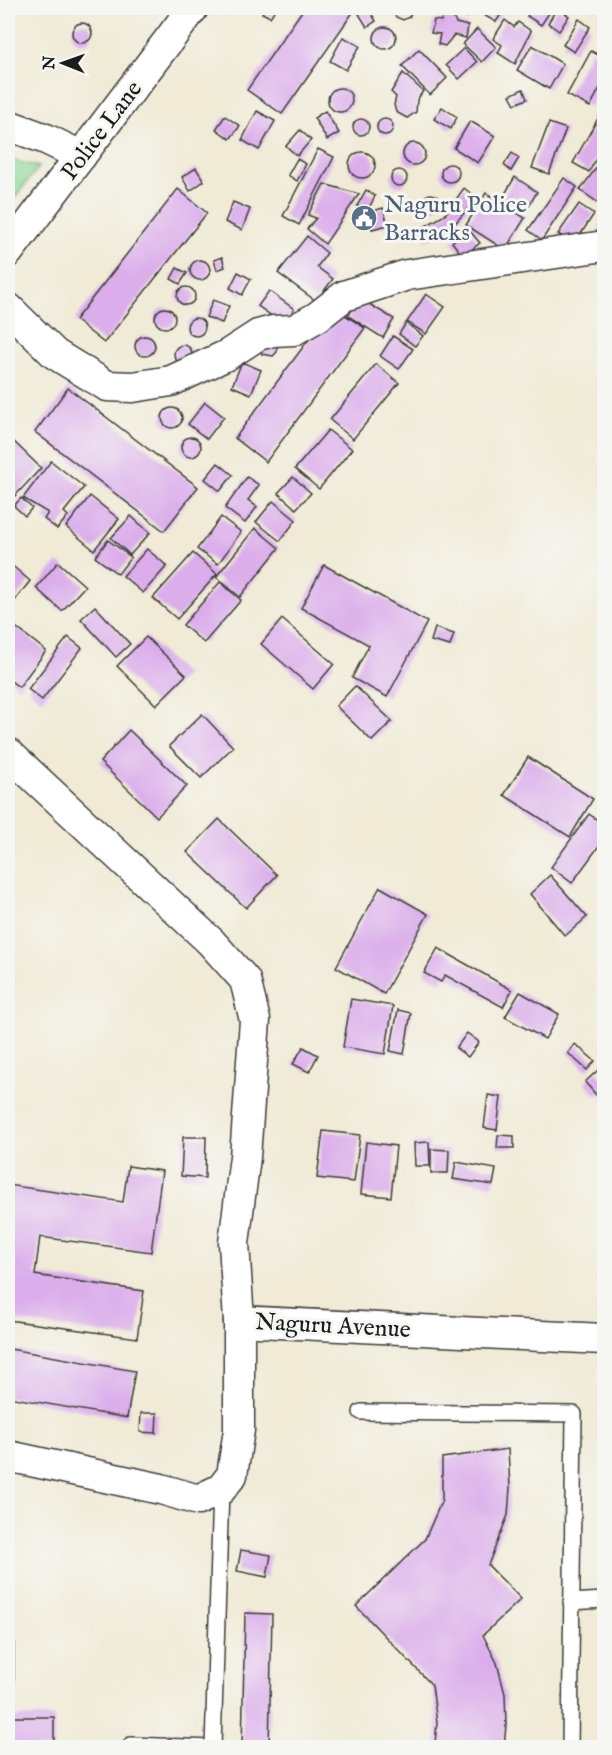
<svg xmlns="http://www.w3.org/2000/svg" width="612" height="1755" font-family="'IM FELL English',serif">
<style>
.green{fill:#8bd795;stroke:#547a58;stroke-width:1.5}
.building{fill:#dbaeeb}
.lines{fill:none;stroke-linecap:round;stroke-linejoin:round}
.lane-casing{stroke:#3c3b38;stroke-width:18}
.street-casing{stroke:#3c3b38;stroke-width:33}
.lane{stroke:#fff;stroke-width:15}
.street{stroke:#fff;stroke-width:30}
.labels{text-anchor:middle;stroke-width:6;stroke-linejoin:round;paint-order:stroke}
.street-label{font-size:24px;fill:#1c1c1c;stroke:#f6f6f2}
.service-label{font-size:24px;fill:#4e5e75;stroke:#f6f6f2;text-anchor:start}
</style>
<rect width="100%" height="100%" fill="#f6f6f2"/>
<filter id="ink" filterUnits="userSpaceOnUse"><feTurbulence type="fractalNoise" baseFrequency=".0167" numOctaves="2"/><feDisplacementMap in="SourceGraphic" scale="12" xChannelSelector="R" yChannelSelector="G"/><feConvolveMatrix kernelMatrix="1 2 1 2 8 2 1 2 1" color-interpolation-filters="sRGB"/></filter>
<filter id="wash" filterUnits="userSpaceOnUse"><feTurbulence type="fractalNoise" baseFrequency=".008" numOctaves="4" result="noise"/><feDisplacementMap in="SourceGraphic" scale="24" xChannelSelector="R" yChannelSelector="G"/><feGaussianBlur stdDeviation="1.35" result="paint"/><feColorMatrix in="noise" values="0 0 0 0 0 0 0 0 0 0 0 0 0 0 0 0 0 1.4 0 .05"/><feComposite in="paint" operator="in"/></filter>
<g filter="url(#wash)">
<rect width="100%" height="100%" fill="#f0ead6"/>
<path class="green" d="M8 159 39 167 8 206Z"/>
<g id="blocks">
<g class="building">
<path d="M265 8H276L270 17 262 13Z"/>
<path d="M304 8H356L282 114 247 90Z"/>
<path d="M368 8 376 21 367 27 359 14Z"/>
<path d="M391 8H414L409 17 403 20 396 17Z"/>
<path d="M456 8H478L474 15 468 17 460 15Z"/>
<path d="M484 8H505L496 22 480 13Z"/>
<path d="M532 8 551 10 541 25 527 16Z"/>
<path d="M557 8 569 16 559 31 548 23Z"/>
<path d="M444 11H450L456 23 468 26 466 38 454 35 445 46 438 44 440 34 431 33 434 20 441 21Z"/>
<path d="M579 19 590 27 574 52 563 45Z"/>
<path d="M505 20 514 27 518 22 531 31 515 64 498 53 502 45 493 39Z"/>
<circle cx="82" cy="33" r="10"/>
<circle cx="385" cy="38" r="11"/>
<path d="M477 29 496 47 482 62 463 44Z"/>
<path d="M343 37 360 46 346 70 330 61Z"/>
<path d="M532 45 563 64 549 89 517 70Z"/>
<path d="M464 48 477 62 459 79 446 65Z"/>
<path d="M419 49 447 78 430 95 402 66Z"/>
<path d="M591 51 604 58V80L590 107 567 95Z"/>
<path d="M403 73 423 91 417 100 416 112 407 118 396 112 394 105 396 97 391 92Z"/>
<circle cx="340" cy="100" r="12"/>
<path d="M523 89 527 99 515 104 510 95Z"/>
<path d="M442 107 457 117 451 129 434 119Z"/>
<path d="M257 111 275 121 259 150 242 140Z"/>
<path d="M325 111 339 133 327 140 314 118Z"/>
<path d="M601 113 604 115V143L589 172 573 163Z"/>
<path d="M225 116 240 126 230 139 216 129Z"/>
<circle cx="385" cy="127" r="8"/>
<circle cx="361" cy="127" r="8"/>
<path d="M470 121 495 136 478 163 454 148Z"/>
<path d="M549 123 566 129 549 174 532 168Z"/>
<path d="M300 130 311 140 297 156 286 146Z"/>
<circle cx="414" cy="154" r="11"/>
<path d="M318 149 334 157 299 225 283 216Z"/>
<circle cx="362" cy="165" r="13"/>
<path d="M512 153 519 158 511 171 504 165Z"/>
<path d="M604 157V198L600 204 580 190Z"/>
<path d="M297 159 306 164 297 181 288 175Z"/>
<circle cx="450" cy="173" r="9"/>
<path d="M196 168 204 181 190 191 182 177Z"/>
<circle cx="399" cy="178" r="8"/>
<path d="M515 177 537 192 526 211 503 197Z"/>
<path d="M564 178 577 187 542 240 528 230Z"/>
<path d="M324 184 359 194 325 244 307 229 316 218 308 215Z"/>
<path d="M464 188 477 198 451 228 426 241 420 229 445 215Z"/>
<path d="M178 189 207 213 104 343 75 320Z"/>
<path d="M366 190 375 196 367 212 357 206Z"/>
<path d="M486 193 525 218 505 250 466 225Z"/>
<circle cx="431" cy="202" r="8"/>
<path d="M233 202 250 209 242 230 225 222Z"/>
<path d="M579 204 594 214 574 244 558 234Z"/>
<path d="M383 208 388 225 372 229 367 213Z"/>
<path d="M604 214V230L599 228Z"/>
<path d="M468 229 480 243 463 256 452 242Z"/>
<path d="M307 236 327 253 317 267 333 279 316 301 278 273Z"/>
<path d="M222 257 225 267 217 270 214 260Z"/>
<circle cx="200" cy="270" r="10"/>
<path d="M177 268 187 273 180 284 171 279Z"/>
<path d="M238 272 251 279 242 295 230 288Z"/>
<circle cx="186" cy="296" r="9"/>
<path d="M269 291 294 309 284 325 258 306Z"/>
<path d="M426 294 445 307 426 334 407 322Z"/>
<path d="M359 298 394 319 383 338 348 316Z"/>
<path d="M213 300 229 306 222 323 206 317Z"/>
<path d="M333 307 365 328 266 462 235 438Z"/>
<circle cx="165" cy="318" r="10"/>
<circle cx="196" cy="327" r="9"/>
<path d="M406 323 423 336 415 346 399 334Z"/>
<path d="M393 336 413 349 399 369 380 356Z"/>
<circle cx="145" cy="346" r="10"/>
<path d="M277 341V352L273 356 262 354 259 348Z"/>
<circle cx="183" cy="354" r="9"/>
<path d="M242 362 261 370 251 394 232 386Z"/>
<path d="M376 364 399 383 353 439 330 420Z"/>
<path d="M68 388 198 487 164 531 35 432Z"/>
<path d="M205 402 224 417 207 439 188 424Z"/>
<circle cx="172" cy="418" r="10"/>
<path d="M328 430 352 449 319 489 295 469Z"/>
<path d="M8 436 41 468 15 496 8 489Z"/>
<circle cx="191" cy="447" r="10"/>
<path d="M51 461 84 487 64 512 68 516 57 529 44 519 48 513 23 498Z"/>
<path d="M218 463 233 475 220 491 205 479Z"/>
<path d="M247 477 259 485 248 500 257 507 245 523 225 508Z"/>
<path d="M293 477 311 493 296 509 278 493Z"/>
<path d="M90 496 119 519 94 550 66 527Z"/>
<path d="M21 498 32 508 25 516 14 506Z"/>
<path d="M273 501 296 520 280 541 256 522Z"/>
<path d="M131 516 150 533 130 555 111 538Z"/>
<path d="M221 517 241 532 218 564 197 549Z"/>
<path d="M255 528 279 548 240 597 216 577Z"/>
<path d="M108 540 131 557 118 574 95 557Z"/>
<path d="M147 549 167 566 143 593 123 576Z"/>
<path d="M193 553 217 574 177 619 153 598Z"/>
<path d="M8 562 30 581 13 603 8 599Z"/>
<path d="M58 562 85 586 62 611 36 588Z"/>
<path d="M324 565 427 622 387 697 352 678 369 645 301 608Z"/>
<path d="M220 582 241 600 204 643 183 625Z"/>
<path d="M95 606 130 644 116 657 81 619Z"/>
<path d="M282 619 334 664 313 689 261 644Z"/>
<path d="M8 621 46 651 19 687 8 679Z"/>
<path d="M435 628 454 634 450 646 431 641Z"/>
<path d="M68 637 82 648 42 700 28 689Z"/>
<path d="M146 637 186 675 156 705 117 666Z"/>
<path d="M355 686 392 721 372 741 336 706Z"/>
<path d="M202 714 233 747 201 778 169 746Z"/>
<path d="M129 730 187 786 157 817 100 762Z"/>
<path d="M528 757 593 799 570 837 504 795Z"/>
<path d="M589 814 604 825V839L572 883 551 867Z"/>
<path d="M219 819 277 875 246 908 187 852Z"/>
<path d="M550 875 587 917 565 936 530 894Z"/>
<path d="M380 887 428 914 384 994 336 967Z"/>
<path d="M438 948 512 990 503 1007 445 975 441 982 424 973Z"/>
<path d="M520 992 559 1014 545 1039 505 1017Z"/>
<path d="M351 999 393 1006 385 1054 343 1047Z"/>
<path d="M398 1010 411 1013 404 1054 390 1051Z"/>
<path d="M467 1033 479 1042 468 1057 456 1048Z"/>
<path d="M575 1044 595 1061 587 1070 568 1053Z"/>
<path d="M303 1047 318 1055 309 1072 293 1064Z"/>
<path d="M597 1071 604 1080V1090L597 1096 585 1082Z"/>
<path d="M488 1095 501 1097 497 1130 484 1128Z"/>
<path d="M323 1131 360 1135 354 1182 317 1178Z"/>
<path d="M498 1135 514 1136V1148H497Z"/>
<path d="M183 1137H206L205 1178 181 1176Z"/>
<path d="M366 1142 396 1146 391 1197 361 1194Z"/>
<path d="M429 1142 430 1166H415L414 1143Z"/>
<path d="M431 1149 449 1150 448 1173H431Z"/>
<path d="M456 1162 496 1169 493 1185 453 1179Z"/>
<path d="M128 1166 162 1171 151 1252 40 1237 35 1275 144 1291 137 1338 8 1320V1185L123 1202Z"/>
<path d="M10 1349 135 1371 127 1418 8 1397Z"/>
<path d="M141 1413H157L156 1433 140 1432Z"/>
<path d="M508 1449 510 1488 508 1515 488 1565 521 1599 483 1635 497 1663 505 1694 506 1725 504 1748H459L435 1743 437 1723 432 1685 356 1606 425 1539 442 1500V1458Z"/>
<path d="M241 1550 271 1555 267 1577 237 1571Z"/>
<path d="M8 1600H14V1717H54V1748H8Z"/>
<path d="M245 1613 272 1614 269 1748H242Z"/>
</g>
</g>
</g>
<g filter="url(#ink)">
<use href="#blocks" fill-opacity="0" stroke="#3c3b38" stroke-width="1.5"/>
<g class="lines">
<defs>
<g id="lane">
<path d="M361 1412 574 1414 570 1748"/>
<path d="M571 1602 604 1600"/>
<path d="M131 1745 212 1748"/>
<path d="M213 1748 221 1489"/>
</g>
<g id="street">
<path d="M8 125 46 139 81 156"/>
<path d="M8 252 193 8"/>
<path d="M8 308 55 354 107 386 133 387 171 381 227 355 258 335 273 331 294 330 317 317 344 296 407 275 604 246"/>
<path d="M8 753 211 942 245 980 255 1020 245 1157 234 1243 239 1321"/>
<path d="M8 1456 161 1489 198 1500 221 1489 232 1475 239 1430V1321L604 1339"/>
</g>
</defs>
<use href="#lane" class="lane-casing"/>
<use href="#street" class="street-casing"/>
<use href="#lane" class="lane"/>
<use href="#street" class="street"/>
</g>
</g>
<defs>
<symbol id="civic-disc" viewBox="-11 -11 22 22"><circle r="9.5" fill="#5c6f8a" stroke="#f6f6f2"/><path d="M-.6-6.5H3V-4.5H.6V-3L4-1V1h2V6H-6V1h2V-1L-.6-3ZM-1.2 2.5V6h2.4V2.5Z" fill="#fff"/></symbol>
</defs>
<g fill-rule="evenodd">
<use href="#civic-disc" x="349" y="203" width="30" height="30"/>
</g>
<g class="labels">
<g class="street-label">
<text transform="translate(101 130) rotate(-53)" y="8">Police Lane</text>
<text transform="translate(333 1325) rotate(3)" y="8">Naguru Avenue</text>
</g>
<g class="service-label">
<text x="384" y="212">Naguru Police<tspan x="384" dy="28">Barracks</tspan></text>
</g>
</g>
<rect width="612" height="1755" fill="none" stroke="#f6f6f2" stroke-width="30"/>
<g transform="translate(63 63) rotate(271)" stroke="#f6f6f2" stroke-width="4.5" paint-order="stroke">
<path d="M0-4.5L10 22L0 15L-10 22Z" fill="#1c1c1c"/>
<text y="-9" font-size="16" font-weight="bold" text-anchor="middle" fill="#1c1c1c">N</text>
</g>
</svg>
